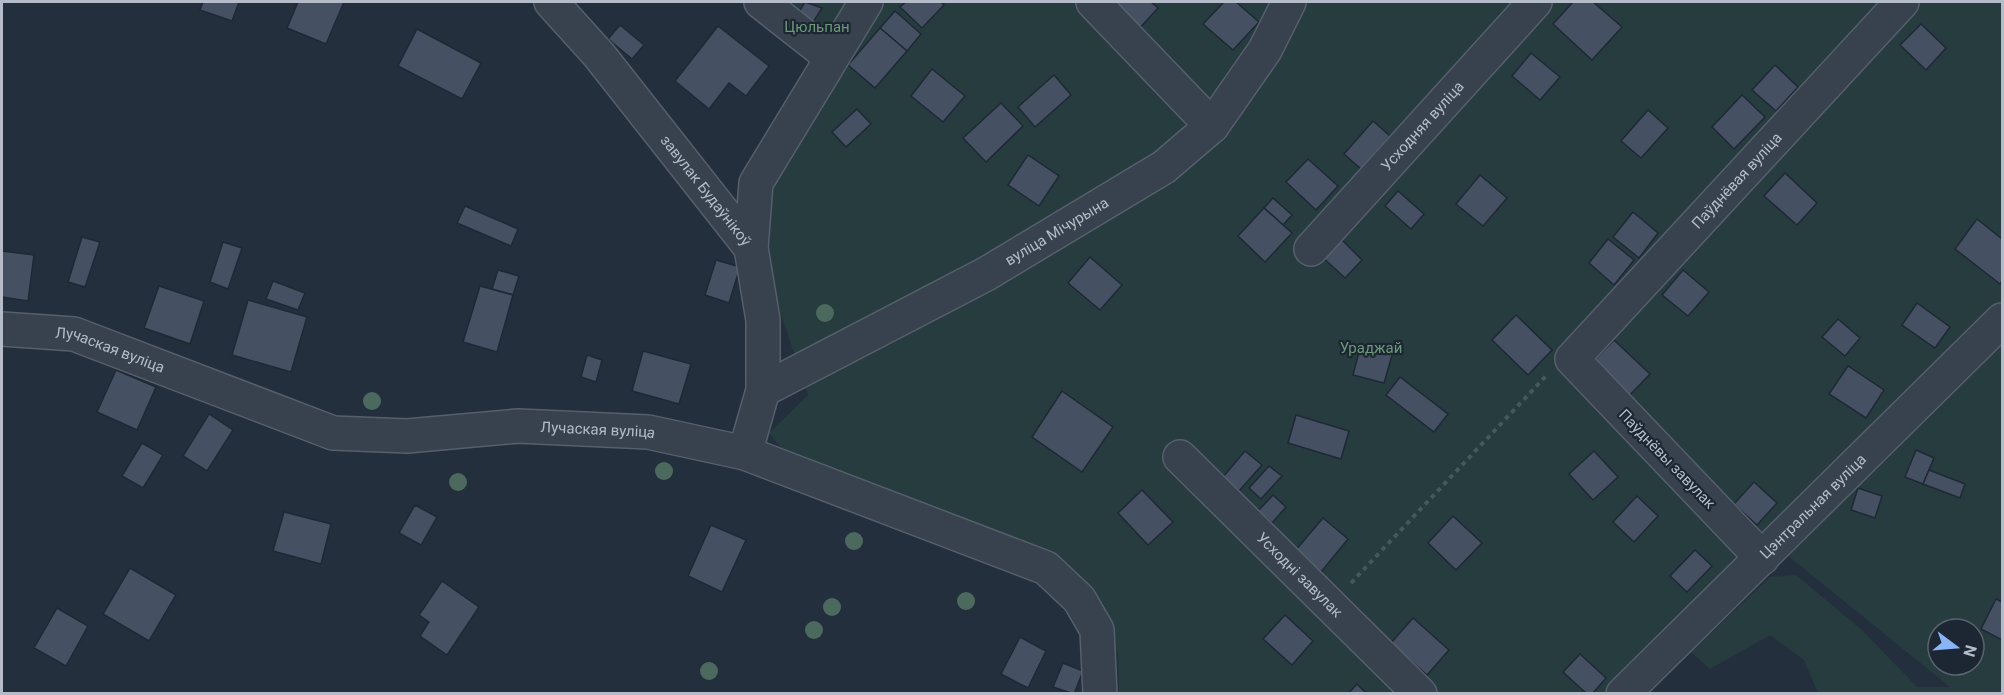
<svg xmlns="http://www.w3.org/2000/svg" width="2004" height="695" font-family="Roboto,sans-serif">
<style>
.green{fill:#263c3f;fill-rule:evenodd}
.building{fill:#455162;stroke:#1f2835;stroke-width:1.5}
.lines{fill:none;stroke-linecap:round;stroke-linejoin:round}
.minor-casing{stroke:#565f6c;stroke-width:36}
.path{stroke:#44595c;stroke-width:4;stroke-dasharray:4.5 4.5;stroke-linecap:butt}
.minor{stroke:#38414e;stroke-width:33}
.tree{fill:#4b6a5d}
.labels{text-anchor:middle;stroke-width:4.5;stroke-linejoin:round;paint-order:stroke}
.park-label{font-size:15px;fill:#6b9a76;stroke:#1d2633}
.street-label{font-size:15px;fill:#b4bcc9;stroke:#1d2633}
</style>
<rect width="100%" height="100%" fill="#242f3e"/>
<path class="green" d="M744 2H2002V693H1818L1804 660 1770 635 1710 669 1691 652 1770 577 1796 575 1863 631 1917 687H1950L1787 555 1643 693H1119L1118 654 1056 559 788 456 769 433 808 395 740 192 822 62ZM1938 629H1974V665H1938Z"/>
<g class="building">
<path d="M203 2H239L232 21 200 10Z"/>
<path d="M298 2H344L326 44 287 28Z"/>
<path d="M805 2 822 8 807 32 792 23Z"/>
<path d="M906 2H941L944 5 922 28 900 7Z"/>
<path d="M1112 2H1151L1158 8 1137 31Z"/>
<path d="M1224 2H1236L1259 22 1233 50 1203 24Z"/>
<path d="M1573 2H1593L1622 27 1592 60 1553 24Z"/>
<path d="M895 11 921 34 907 51 880 28Z"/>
<path d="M1921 24 1946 48 1926 70 1900 45Z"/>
<path d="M620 25 644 45 632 59 608 39Z"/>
<path d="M718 26 769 66 746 96 729 83 709 109 675 81Z"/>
<path d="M880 28 907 51 875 88 848 65Z"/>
<path d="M417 29 481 63 462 99 398 66Z"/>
<path d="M1531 53 1560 77 1540 100 1512 76Z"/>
<path d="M1775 65 1798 87 1776 111 1752 90Z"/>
<path d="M932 69 965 96 943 122 911 96Z"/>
<path d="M1054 75 1071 95 1035 127 1018 107Z"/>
<path d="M1742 95 1765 117 1734 149 1712 127Z"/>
<path d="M1001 103 1023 126 986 162 963 138Z"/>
<path d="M857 109 871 124 846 147 832 132Z"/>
<path d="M1648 110 1668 128 1641 158 1621 141Z"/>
<path d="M1373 121 1390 136 1361 169 1344 154Z"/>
<path d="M1028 155 1059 176 1039 206 1008 185Z"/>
<path d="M1308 159 1338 186 1316 210 1286 182Z"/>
<path d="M1785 173 1817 203 1797 225 1764 196Z"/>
<path d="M1480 175 1507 198 1483 226 1456 204Z"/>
<path d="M1398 191 1424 214 1411 229 1385 206Z"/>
<path d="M1273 198 1292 215 1283 225 1264 208Z"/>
<path d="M465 206 518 229 511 246 457 223Z"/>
<path d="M1264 208 1292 233 1265 262 1238 236Z"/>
<path d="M1633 212 1658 233 1639 258 1613 237Z"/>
<path d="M1977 219 2002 239V281L2000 284 1955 249Z"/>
<path d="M1337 235 1362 260 1345 278 1319 254Z"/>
<path d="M82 237 100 242 85 287 68 282Z"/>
<path d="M1608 239 1634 260 1614 285 1589 263Z"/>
<path d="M223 242 242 248 228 289 210 282Z"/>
<path d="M2 251 34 255 28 301 2 297Z"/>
<path d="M1090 257 1122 285 1100 310 1068 283Z"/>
<path d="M716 260 740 267 729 303 705 295Z"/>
<path d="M498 270 519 276 513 295 492 289Z"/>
<path d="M1683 270 1709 292 1688 316 1662 295Z"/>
<path d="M273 281 305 293 298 310 266 299Z"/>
<path d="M159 286 204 301 190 344 144 328Z"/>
<path d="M480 286 513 295 497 352 463 342Z"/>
<path d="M248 300 307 317 291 372 232 355Z"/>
<path d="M1917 303 1950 327 1935 348 1902 325Z"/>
<path d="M1516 315 1552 350 1528 375 1492 340Z"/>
<path d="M1838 319 1860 338 1845 356 1822 337Z"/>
<path d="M1614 340 1650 374 1626 399 1590 365Z"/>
<path d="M1361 344 1393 352 1384 383 1353 375Z"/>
<path d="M643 351 691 364 679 404 632 391Z"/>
<path d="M587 355 602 360 596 382 581 377Z"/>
<path d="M1848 366 1884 390 1866 418 1829 394Z"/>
<path d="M116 370 156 387 137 430 97 412Z"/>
<path d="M1400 377 1448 414 1434 432 1386 395Z"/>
<path d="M1062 391 1113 427 1082 472 1032 437Z"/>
<path d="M209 414 233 430 207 471 183 456Z"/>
<path d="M1296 415 1349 431 1341 459 1288 443Z"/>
<path d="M142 443 163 455 143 488 122 476Z"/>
<path d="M1916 450 1934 458 1923 484 1905 477Z"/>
<path d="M1245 451 1262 465 1239 491 1223 477Z"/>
<path d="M1594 451 1618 477 1593 500 1569 474Z"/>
<path d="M1269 466 1282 476 1261 499 1249 488Z"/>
<path d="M1929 470 1965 484 1960 498 1923 484Z"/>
<path d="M1754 482 1777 503 1757 525 1734 504Z"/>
<path d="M1858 488 1882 496 1875 518 1851 510Z"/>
<path d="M1142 490 1173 522 1148 545 1118 513Z"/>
<path d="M1273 495 1286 507 1272 523 1258 511Z"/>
<path d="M1637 496 1658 516 1634 542 1613 522Z"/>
<path d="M415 505 437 517 421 545 399 533Z"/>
<path d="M284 512 331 524 321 564 273 551Z"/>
<path d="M1453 516 1482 543 1456 570 1428 543Z"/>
<path d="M1323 518 1348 539 1321 572 1295 551Z"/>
<path d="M711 525 746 540 722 592 688 576Z"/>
<path d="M1695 550 1712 566 1687 592 1670 576Z"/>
<path d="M130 568 176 595 149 641 103 614Z"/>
<path d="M442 581 479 607 447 655 420 636 429 622 419 615Z"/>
<path d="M1996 599 2002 602V640L1981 629Z"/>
<path d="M57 608 88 626 66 666 34 648Z"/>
<path d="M1285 615 1313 641 1292 665 1263 639Z"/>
<path d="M1413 618 1449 650 1427 675 1391 643Z"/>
<path d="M1020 637 1046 651 1028 688 1001 674Z"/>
<path d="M1580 654 1606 678 1592 694H1587L1563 672Z"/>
<path d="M1063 663 1083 671 1074 694 1053 687Z"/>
<path d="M1357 684 1367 694H1348Z"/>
</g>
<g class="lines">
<defs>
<g id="minor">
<path id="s1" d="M551 2 599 55 751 248 763 320V390L745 453"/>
<path d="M761 2 831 57"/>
<path d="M1093 2 1212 126"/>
<path d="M751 248 756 183 866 2"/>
<path id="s2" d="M1311 249 1535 2"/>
<path id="s3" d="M2 329 74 334 333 433 407 436 518 426 648 432 745 453 1046 568 1079 599 1097 630 1100 694"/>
<path id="s4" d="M763 390 986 274 1164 167 1212 126 1265 50 1289 2"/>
<path id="s5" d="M1180 457 1420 694"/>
<path id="s6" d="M1762 558 1572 359 1902 2"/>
<path id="s7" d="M1623 694 2002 320"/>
</g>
</defs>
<use href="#minor" class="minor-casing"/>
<path class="path" d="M1351 583 1546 376"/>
<use href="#minor" class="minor"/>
</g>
<g class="tree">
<circle cx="825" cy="313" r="9"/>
<circle cx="372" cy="401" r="9"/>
<circle cx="664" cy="471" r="9"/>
<circle cx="458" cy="482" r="9"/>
<circle cx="854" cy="541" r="9"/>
<circle cx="966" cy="601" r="9"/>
<circle cx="832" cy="607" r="9"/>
<circle cx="814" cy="630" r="9"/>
<circle cx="709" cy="671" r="9"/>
</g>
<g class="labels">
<g class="park-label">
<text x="817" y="32">Цюльпан</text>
<text x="1371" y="353">Ураджай</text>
</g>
<g class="street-label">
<text dy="5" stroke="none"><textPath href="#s2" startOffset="166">Усходняя вуліца</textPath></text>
<text dy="5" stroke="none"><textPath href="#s6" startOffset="518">Паўднёвая вуліца</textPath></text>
<text dy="5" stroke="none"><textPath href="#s1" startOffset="244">завулак Будаўнікоў</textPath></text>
<text dy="5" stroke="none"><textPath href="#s4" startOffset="334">вуліца Мічурына</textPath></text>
<text dy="5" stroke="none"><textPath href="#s3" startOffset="111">Лучаская вуліца</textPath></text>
<text dy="5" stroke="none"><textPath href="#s3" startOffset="615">Лучаская вуліца</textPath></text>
<text transform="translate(1667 459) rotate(46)" y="5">Паўднёвы завулак</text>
<text dy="5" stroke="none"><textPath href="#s7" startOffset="267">Цэнтральная вуліца</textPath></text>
<text dy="5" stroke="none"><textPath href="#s5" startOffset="168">Усходні завулак</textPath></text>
</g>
</g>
<rect width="2004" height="695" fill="none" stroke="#b4bcc9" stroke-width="6"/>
<g transform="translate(1956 647) rotate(106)"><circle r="28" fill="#1d2633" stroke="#59626f" stroke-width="1.5"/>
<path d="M0-4.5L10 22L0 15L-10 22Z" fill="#8ab4f8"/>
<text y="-9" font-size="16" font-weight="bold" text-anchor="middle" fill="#b4bcc9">N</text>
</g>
</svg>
